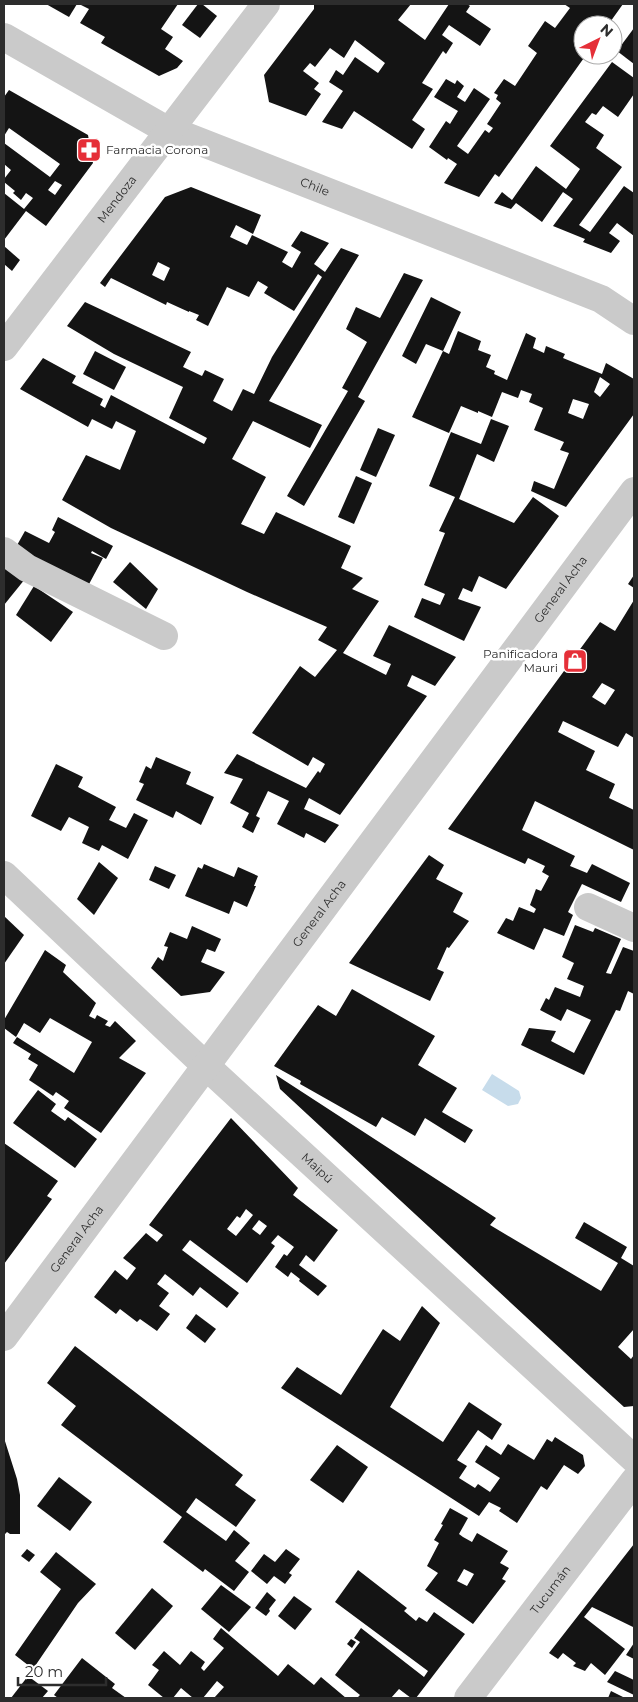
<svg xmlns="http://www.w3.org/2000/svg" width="638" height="1702" font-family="Montserrat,sans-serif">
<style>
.water{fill:#c7dceb}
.building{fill:#141414;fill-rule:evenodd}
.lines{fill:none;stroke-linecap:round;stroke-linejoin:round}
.street{stroke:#cacaca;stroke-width:28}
.labels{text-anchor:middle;stroke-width:5;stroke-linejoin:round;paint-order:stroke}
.poi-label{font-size:12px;fill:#2d2d2d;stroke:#fff;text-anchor:start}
.street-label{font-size:12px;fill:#2d2d2d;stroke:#fff}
</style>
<rect width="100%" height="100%" fill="#fff"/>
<path class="water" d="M492 1074 519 1091 521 1098 518 1104 508 1106 482 1090Z"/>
<g class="building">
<path d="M46 4H77L69 17Z"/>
<path d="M79 4H178L161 29 173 37 165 49 183 61 177 68 159 76 101 43 105 37 80 23 89 9Z"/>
<path d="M198 4H202L217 16 200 38 182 25Z"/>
<path d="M314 4H411L398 20 425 40 449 4H467L470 6 466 12 491 29 480 46 449 25 442 35 453 43 446 54 443 51 422 83 433 89 412 120 425 129 412 149 354 111 342 129 322 122 343 91 329 82 336 70 343 75 355 57 378 73 385 63 355 40 344 58 330 48 315 67 310 63 303 71 319 83 314 89 321 94 306 116 269 102 264 75 314 9Z"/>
<path d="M564 4H623L608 25H583V55H586L499 177 495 174 479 197 444 183 457 164 448 158 447 160 429 147 446 121 450 124 458 111 434 97 446 79 455 84 457 80 464 86 457 97 465 102 474 88 490 99 457 146 468 154 485 130 489 133 493 128 487 124 501 103 496 99 498 95 494 93 504 79 515 86 537 53 528 46 545 21 555 28 570 8Z"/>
<path d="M634 28V64L617 51Z"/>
<path d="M612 62 634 78V94L618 117 603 106 596 115 592 113 585 122 604 135 596 148 622 167 579 225 590 232 624 186 634 193V236L617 223 609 233 620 241 611 253 583 242 585 239 553 226 573 199 563 192 542 222 516 203 511 209 494 203 502 192 512 200 536 166 566 189 580 169 550 146Z"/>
<path d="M9 90 88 135 93 163 46 226 26 211 4 240V193L24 209 33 198 26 193 21 200 13 193 15 191 4 182V179L11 170 4 164V143L50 177 60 164 9 128 4 136V97ZM55 181 62 185 55 195 48 190Z"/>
<path d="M191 187 261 215 253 234 236 225 230 237 247 245 252 235 288 252 282 262 292 268 301 252 291 246 301 231 329 243 314 264 325 272 341 248 359 255 269 401 322 425 310 448 253 421 232 459 266 477 241 524 264 534 276 512 351 546 341 568 363 578 352 589 379 601 343 653 386 675 391 664 373 656 389 625 456 657 435 686 412 675 407 686 427 696 340 815 309 798 304 809 339 825 325 843 306 833 304 838 277 824 289 801 268 791 256 816 260 818 253 833 242 827 249 813 230 803 243 779 224 773 237 754 306 788 318 771 320 773 325 764 313 757 308 766 252 733 300 666 315 677 337 650 318 640 327 627 247 592 111 528 62 500 86 455 120 470 136 431 116 421 112 429 92 419 88 427 20 389 43 358 76 376 72 383 103 399 100 405 105 408 111 395 204 444 207 438 169 418 183 387 114 354 67 326 85 302 191 352 183 367 202 376 205 370 224 379 213 401 232 411 243 389 254 394 272 357 322 277 318 274 294 311 264 293 268 287 258 281 249 297 227 287 208 326 196 320 199 315 189 311V312L167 302 166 305 111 278 105 287 100 283 165 197ZM158 262 170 268 164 281 152 275Z"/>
<path d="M4 246 20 260 12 271 4 264Z"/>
<path d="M404 273 423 280 358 397 365 401 304 506 287 496 348 391 342 388 367 342 346 329 356 307 380 318Z"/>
<path d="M431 297 461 312 443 351 449 354 458 331 481 341 478 350 491 355 486 367 495 371 494 374 507 380 526 333 536 338 533 348 544 353 546 346 565 354 563 358 602 374 606 363 634 379V414L566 507 531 491 534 481 554 489 569 453 560 450 564 442 534 430 543 408 529 402 532 394 521 390 518 398 502 392 492 417 478 411V413L461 406 449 433 412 417 443 351 426 344 416 364 402 356ZM600 377 610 384 600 397 594 392ZM573 399 589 404 583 419 568 413Z"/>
<path d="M95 351 126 367 114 390 83 374Z"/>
<path d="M491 419 509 426 494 462 477 454 459 499 514 523 533 497 559 516 506 589 479 576 472 592 463 588 458 599 481 607 464 641 414 617 422 598 440 605 445 594 424 585 445 533 439 531 455 497 429 486 451 432 481 444Z"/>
<path d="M378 428 395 435 376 477 360 470Z"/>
<path d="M356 476 372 483 354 524 338 517Z"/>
<path d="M58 517 113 546 106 559 92 551 91 553 103 558 88 586 16 547 25 531 49 543 55 532 52 530Z"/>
<path d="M130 562 158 589 146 609 113 582Z"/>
<path d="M4 563 25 579 4 605Z"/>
<path d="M634 575V588L628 584Z"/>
<path d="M34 586 73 612 51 642 16 615Z"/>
<path d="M634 600V738L626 733 618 747 563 721 558 732 595 751 586 770 615 784 609 798 634 810V850L535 801 522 830 575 856 570 866 587 873 592 864 630 883 621 902 582 884 568 912 573 915 564 936 544 928 534 950 497 933 506 918 513 921 519 907 534 913 536 909 530 905 536 889 541 891 549 876 542 872 545 866 528 858 525 864 448 829 600 622 615 631ZM602 683 615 690 605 705 592 697Z"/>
<path d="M156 757 191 772 186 784 214 797 201 825 176 811 173 818 136 800 144 784 139 782 146 766 151 769Z"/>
<path d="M56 764 83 777 78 787 116 807 109 820 126 828 134 813 148 820 128 859 102 845 99 851 82 843 89 827 69 817 61 831 31 816Z"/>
<path d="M429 855 444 865 436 879 463 893 453 912 469 921 449 948 447 947 437 969 444 972 430 1001 349 963Z"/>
<path d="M99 862 118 878 94 915 77 899Z"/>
<path d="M204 864 234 877 238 867 258 876 254 886H256L247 907 234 901 229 914 185 896 198 867 202 869Z"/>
<path d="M155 866 176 875 169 889 149 880Z"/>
<path d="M4 916 24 935 4 964Z"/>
<path d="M575 925 593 932 595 928 621 939 606 973 611 974 623 947 634 951V994L628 991 620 1011 616 1010 584 1075 521 1045 529 1028 556 1031 551 1041 574 1053 591 1020 567 1009 561 1021 540 1010 546 998 549 1000 555 987 580 997 584 986 567 979 574 963 562 957Z"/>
<path d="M192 926 221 939 215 952 207 949 201 962 225 972 210 992 181 996 151 968 158 957 163 961 168 947 164 946 170 932 187 939Z"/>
<path d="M45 950 66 965 63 972 96 1003 89 1016 95 1019 97 1015 108 1021 105 1025 110 1027 115 1021 136 1041 119 1058 146 1073 101 1133 64 1108 69 1101 56 1092 53 1096 29 1080 38 1065 28 1059 31 1054 13 1043 17 1037 74 1073 92 1042 50 1018 40 1033 24 1023 16 1037 4 1028V1020Z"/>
<path d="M352 989 435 1036 418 1065 457 1088 442 1112 473 1130 465 1143 425 1118 415 1136 382 1117 376 1127 300 1084 301 1081 274 1066 318 1005 336 1016Z"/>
<path d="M276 1075 496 1218 490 1225 601 1291 618 1263 575 1238 584 1222 627 1247 621 1258 634 1266V1329L618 1347 631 1359 634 1355V1406L624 1407 591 1377 280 1089Z"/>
<path d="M38 1090 56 1104 51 1111 65 1121 68 1117 97 1139 75 1168 13 1123Z"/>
<path d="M231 1118 298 1188 293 1195 338 1230 314 1262 306 1255 299 1265 327 1286 318 1296 299 1281 300 1279 291 1272 288 1277 275 1267 284 1254 287 1256 294 1247 278 1235 271 1243 275 1246 247 1283 190 1240 182 1250 239 1293 227 1308 200 1287 193 1296 165 1274 157 1284 169 1293 159 1306 170 1314 157 1331 140 1319 137 1322 120 1309 116 1314 94 1297 115 1270 127 1280 136 1268 123 1258 146 1233 157 1242 163 1235 149 1225ZM246 1209 253 1215 236 1236 227 1229 237 1216 240 1218ZM259 1220 267 1226 260 1235 252 1229Z"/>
<path d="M4 1143 58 1181 47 1196 52 1199 4 1264Z"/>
<path d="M422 1306 440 1323 390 1407 443 1442 469 1402 502 1424 492 1440 478 1430 457 1460 467 1466 459 1478 475 1488 478 1484 490 1492 500 1478 475 1462 486 1445 501 1455 508 1444 534 1460 547 1439 552 1442 555 1437 583 1455 585 1466 578 1474 564 1465 547 1490 541 1486 517 1523 499 1511 501 1508 489 1502 479 1516 281 1388 297 1367 341 1395 383 1329 400 1341Z"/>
<path d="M196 1314 216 1329 205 1343 186 1328Z"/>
<path d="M75 1346 243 1475 235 1485 256 1500 236 1527 196 1498 186 1512 226 1541 234 1530 250 1543 235 1561 249 1572 234 1591 205 1569 203 1572 163 1542 182 1517 61 1425 76 1406 47 1383Z"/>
<path d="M4 1438 17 1479 20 1495V1534H10L7 1532 4 1535Z"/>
<path d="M337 1445 368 1467 343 1503 310 1480Z"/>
<path d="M59 1477 92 1502 70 1531 37 1506Z"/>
<path d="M450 1508 468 1518 459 1534 463 1537 472 1542 477 1533 508 1551 500 1563 509 1568 502 1579 506 1581 473 1624 425 1590 438 1573 427 1566 439 1543 434 1540 443 1525 441 1524ZM464 1569 474 1574 467 1586 457 1581Z"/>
<path d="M634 1544 633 1627 592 1607 584 1617 625 1649 605 1675 591 1663 585 1671 573 1666 576 1663 563 1653 558 1659 549 1653Z"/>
<path d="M27 1549 35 1555 29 1562 21 1556Z"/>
<path d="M286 1549 300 1559 289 1573 292 1575 285 1584 274 1576 267 1584 251 1571 264 1554 275 1562Z"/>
<path d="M56 1552 96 1584 78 1603 33 1669 15 1655 61 1589 40 1572Z"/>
<path d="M358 1570 407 1608 404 1611 416 1621 419 1617 427 1622 434 1612 465 1634 416 1698H411L399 1689 391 1698H357L360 1695 335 1675 360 1642 354 1638 361 1628 424 1677 428 1671 335 1602Z"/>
<path d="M221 1585 251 1607 229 1632 201 1609Z"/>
<path d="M152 1588 173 1606 135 1650 115 1633Z"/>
<path d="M267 1592 276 1600 269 1609 270 1611 266 1616 255 1608Z"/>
<path d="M294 1596 312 1609 295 1630 278 1616Z"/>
<path d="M221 1628 278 1676 288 1664 314 1685 321 1677 346 1698H214L224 1687 217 1681 203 1698H193L181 1688 173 1698H164L148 1685 159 1670 152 1665 164 1651 180 1665 191 1651 205 1662 201 1668 204 1671 224 1648 213 1639Z"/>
<path d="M351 1639 356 1642 352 1648 347 1644Z"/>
<path d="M634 1643V1659L626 1655Z"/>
<path d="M82 1658 115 1684 112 1688 126 1698H58L54 1695Z"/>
<path d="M615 1671 634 1680V1695L607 1682Z"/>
<path d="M28 1676 48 1691 42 1698H11Z"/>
<path d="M611 1691 625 1698H608Z"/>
</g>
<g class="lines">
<g class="street">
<path id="s1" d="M4 37 160 126 601 299 634 321"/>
<path id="s2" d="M4 347 266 4"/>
<path d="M4 551 27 568 164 636"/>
<path id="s3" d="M4 875 206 1066 634 1459"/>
<path d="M588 907 634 928"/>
<path id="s4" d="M4 1337 634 491"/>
<path id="s5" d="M468 1698 634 1481"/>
</g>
</g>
<defs>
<symbol id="pharmacy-square" viewBox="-11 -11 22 22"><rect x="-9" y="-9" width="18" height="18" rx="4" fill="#e52f38" stroke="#fff"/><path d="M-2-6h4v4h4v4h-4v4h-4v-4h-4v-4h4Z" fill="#fff"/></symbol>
<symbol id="shop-square" viewBox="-11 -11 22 22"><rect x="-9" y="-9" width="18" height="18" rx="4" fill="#e52f38" stroke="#fff"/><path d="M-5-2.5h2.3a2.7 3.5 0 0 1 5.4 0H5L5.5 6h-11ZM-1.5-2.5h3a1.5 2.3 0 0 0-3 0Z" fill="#fff"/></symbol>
</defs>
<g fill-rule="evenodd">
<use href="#pharmacy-square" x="75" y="136" width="28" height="28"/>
<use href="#shop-square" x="561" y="647" width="28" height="28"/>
</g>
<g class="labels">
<g class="poi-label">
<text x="106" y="154">Farmacia Corona</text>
<text x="558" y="658" text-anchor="end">Panificadora<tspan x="558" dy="14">Mauri</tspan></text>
</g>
<g class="street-label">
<text dy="4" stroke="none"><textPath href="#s1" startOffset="346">Chile</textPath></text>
<text dy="4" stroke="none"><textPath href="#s2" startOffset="186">Mendoza</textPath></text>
<text dy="4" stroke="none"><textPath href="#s4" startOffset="932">General Acha</textPath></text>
<text dy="4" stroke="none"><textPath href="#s4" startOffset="528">General Acha</textPath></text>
<text dy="4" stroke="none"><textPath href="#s3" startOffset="429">Maipú</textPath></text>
<text dy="4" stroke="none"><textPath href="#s4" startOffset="122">General Acha</textPath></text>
<text dy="4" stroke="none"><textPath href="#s5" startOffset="136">Tucumán</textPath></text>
</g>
</g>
<rect width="638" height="1702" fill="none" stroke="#2d2d2d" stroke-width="10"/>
<g transform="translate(598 40) rotate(42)"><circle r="24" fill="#ffffff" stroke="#ababab"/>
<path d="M0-4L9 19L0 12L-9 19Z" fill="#e52f38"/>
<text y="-8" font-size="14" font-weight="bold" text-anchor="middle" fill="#2d2d2d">N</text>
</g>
<path d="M18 1677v8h88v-8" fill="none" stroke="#2d2d2d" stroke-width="2.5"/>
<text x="25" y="1677" font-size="15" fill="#2d2d2d" stroke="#ffffff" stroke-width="4" paint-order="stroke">20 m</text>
</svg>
